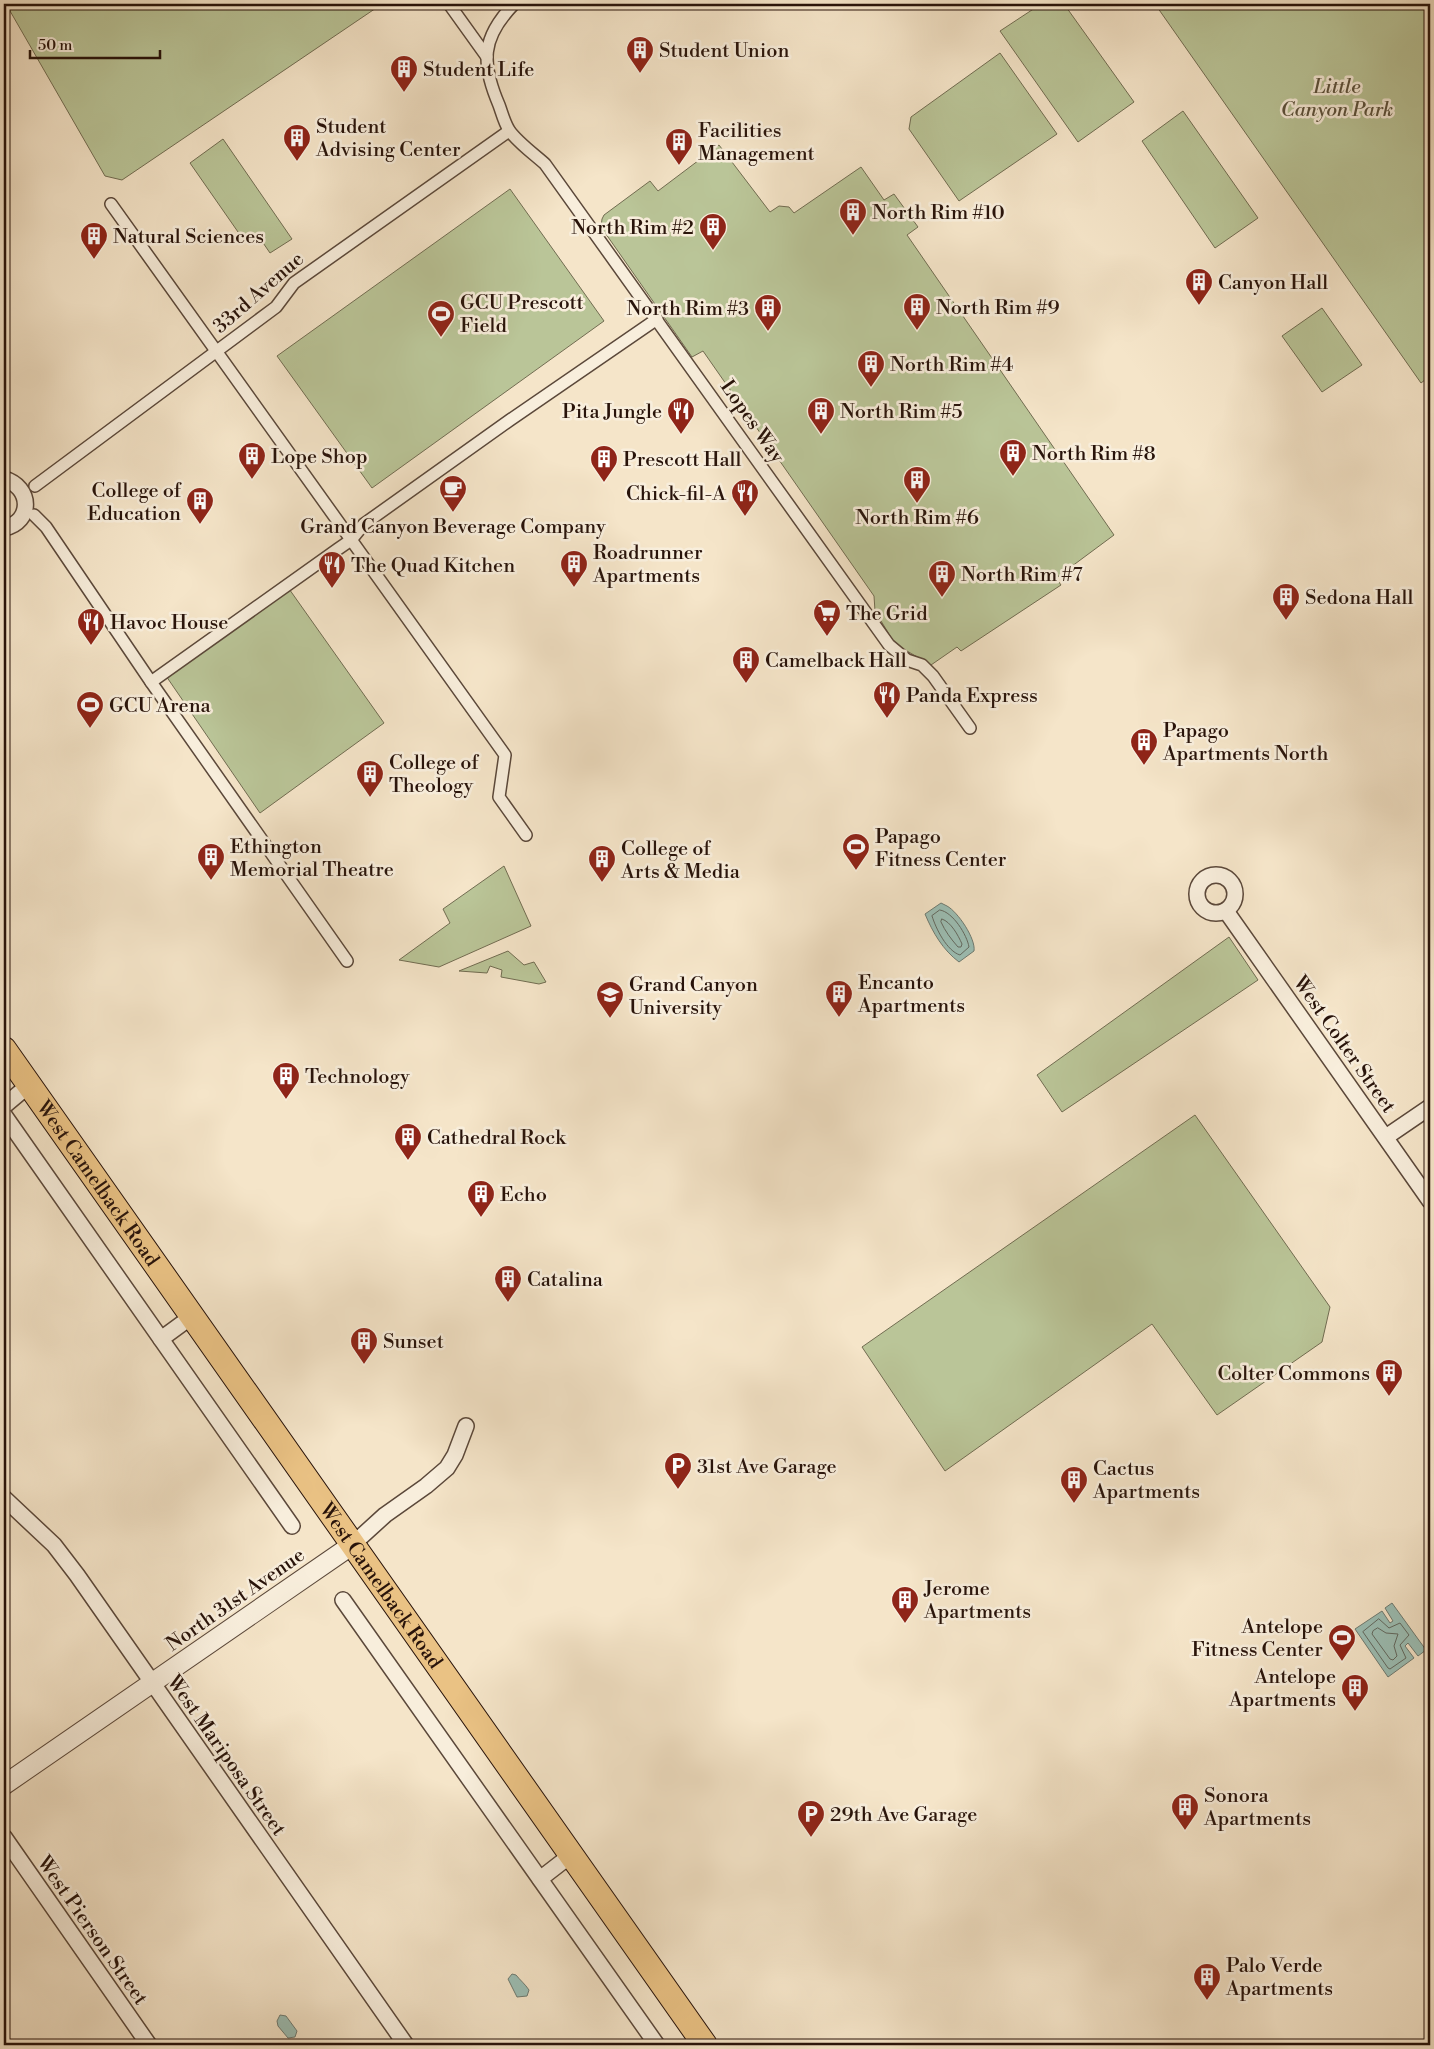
<svg xmlns="http://www.w3.org/2000/svg" width="1434" height="2049" font-family="'Libre Bodoni',serif">
<style>
.green{fill:#bac598;stroke:#716c51}
.water{fill:#9cbfb5;stroke:#6e7a71}
.lines{fill:none;stroke-linecap:round;stroke-linejoin:round}
.shore{stroke:#626960;stroke-width:1}
.pedestrian-casing{stroke:#5b483a;stroke-width:14}
.minor-casing{stroke:#5b483a;stroke-width:18}
.tertiary-casing{stroke:#5b483a;stroke-width:21}
.primary-casing{stroke:#28130a;stroke-width:26}
.pedestrian{stroke:#f8eedc;stroke-width:11}
.minor{stroke:#f8eedc;stroke-width:15}
.tertiary{stroke:#f8eedc;stroke-width:19}
.primary{stroke:#eac284;stroke-width:24}
.labels{text-anchor:middle;stroke-width:5;stroke-linejoin:round;paint-order:stroke}
.poi-label{font-size:20px;fill:#28130a;stroke:#f8eedc;text-anchor:start}
.park-label{font-size:20px;font-style:italic;fill:#5b513c;stroke:#f8eedc}
.street-label{font-size:20px;fill:#28130a;stroke:#f8eedc}
</style>
<rect width="100%" height="100%" fill="#f5e5c9"/>
<filter id="stains"><feTurbulence type="fractalNoise" baseFrequency=".004" numOctaves="4"/><feColorMatrix values="0 0 0 0 .2 0 0 0 0 .09 0 0 0 0 .02 0 0 0 .5 -.17"/></filter>
<radialGradient id="worn" r=".72"><stop offset=".6" stop-color="#630" stop-opacity="0"/><stop offset="1" stop-color="#630" stop-opacity=".3"/></radialGradient>
<g class="green">
<path d="M6 4H382L122 180 105 176Z"/>
<path d="M1041 4H1064L1134 102 1078 142 1000 31Z"/>
<path d="M1155 4H1430V376L1421 383Z"/>
<path d="M1000 53 1057 134 959 201 909 129 911 117Z"/>
<path d="M1183 111 1258 218 1215 248 1142 141Z"/>
<path d="M223 139 292 239 270 253 257 234 245 242 190 163Z"/>
<path d="M719 145 770 212 779 206 789 207 794 213 861 167 884 200 894 194 918 227 907 235 1114 535 1056 578 1061 585 961 651 957 647 931 665 895 644 875 611 874 596 703 351 692 357 601 227 602 219 604 215 650 181 658 191Z"/>
<path d="M510 189 604 321 372 488 277 356Z"/>
<path d="M1322 308 1362 365 1322 392 1282 336Z"/>
<path d="M287 586 384 723 260 813 164 673Z"/>
<path d="M504 866 531 926 439 967 399 960 450 923 443 909Z"/>
<path d="M1229 937 1258 980 1062 1112 1037 1075Z"/>
<path d="M508 951 524 965 534 962 546 982 539 984 501 977 502 970 490 966 487 973 459 971Z"/>
<path d="M1195 1115 1330 1307 1322 1342 1217 1415 1152 1324 945 1471 862 1347Z"/>
</g>
<g class="water">
<path d="M941 903C943 904 945 905 947 906 958 912 976 939 974 951L959 962C943 950 933 933 925 914Z"/>
<path d="M1392 1603 1426 1650 1418 1656 1408 1643 1405 1646 1414 1658 1388 1677 1355 1629 1382 1611 1390 1623 1393 1621 1385 1608Z"/>
<path d="M512 1974 516 1975C520 1980 525 1984 529 1990L527 1996 517 1997 508 1979Z"/>
<path d="M280 2015 286 2016 297 2031 295 2037 288 2038 278 2026 277 2021Z"/>
</g>
<g class="lines">
<g class="shore">
<path d="M940 910C953 912 967 935 969 947L960 955C947 951 936 929 932 916Z"/>
<path d="M942 919C951 922 958 935 962 944L961 947H958C951 939 945 931 941 922Z"/>
<path d="M1379 1619 1389 1628 1400 1623 1409 1635 1400 1645 1406 1658 1390 1669 1388 1668 1363 1632Z"/>
<path d="M1378 1628 1386 1633 1398 1634 1394 1646 1397 1656 1393 1660 1390 1659 1372 1634 1373 1631Z"/>
</g>
<defs>
<g id="pedestrian">
<path d="M449 4 487 57"/>
<path d="M514 4C481 38 481 63 499 105 502 113 504 122 509 130 516 141 535 155 545 164L889 645 907 660 922 665 933 676 970 728"/>
<path d="M111 204 505 755 499 797 526 835"/>
<path d="M35 486 276 307 294 283 509 131"/>
<path d="M34 515 46 527 151 682 347 961"/>
<path d="M151 682 338 549 351 540 364 524 510 420 657 319"/>
</g>
<g id="minor">
<path d="M4 479C32 487 33 522 4 528"/>
<circle cx="1216" cy="894" r="19"/>
<path d="M1226 911 1430 1201"/>
<path d="M4 1106 29 1085"/>
<path d="M4 1115 292 1526"/>
<path d="M1386 1137 1430 1107"/>
<path d="M161 1339 191 1317"/>
<path d="M4 1498 54 1545 77 1575 406 2045"/>
<path d="M352 1545 385 1515 426 1486 447 1468 455 1455 466 1426"/>
<path d="M343 1600 657 2045"/>
<path d="M4 1837 149 2045"/>
<path d="M540 1879 571 1855"/>
</g>
<path id="tertiary" d="M4 1785 352 1545"/>
<g id="primary">
<path id="s1" d="M4 1049 705 2045"/>
</g>
</defs>
<use href="#pedestrian" class="pedestrian-casing"/>
<use href="#minor" class="minor-casing"/>
<use href="#tertiary" class="tertiary-casing"/>
<use href="#primary" class="primary-casing"/>
<use href="#pedestrian" class="pedestrian"/>
<use href="#minor" class="minor"/>
<use href="#tertiary" class="tertiary"/>
<use href="#primary" class="primary"/>
</g>
<defs>
<symbol id="building-pin" viewBox="-11 -11 22 30"><path d="M0 17L-7.5 6A9.5 9.5 0 1 1 7.5 6Z" fill="#8f2418" stroke="#f8eedc"/><path d="M-4-6H4V6H1V3H-1V6H-4ZM-2.5-4.3h1.7v1.8h-1.7ZM.8-4.3h1.7v1.8H.8ZM-2.5-1h1.7V.8h-1.7ZM.8-1h1.7V.8H.8Z" fill="#fff"/></symbol>
<symbol id="stadium-pin" viewBox="-11 -11 22 30"><path d="M0 17L-7.5 6A9.5 9.5 0 1 1 7.5 6Z" fill="#8f2418" stroke="#f8eedc"/><path d="M0-5a6.5 5 0 1 0 0 10a6.5 5 0 1 0 0-10ZM-3.5-1.8h7v3.6h-7Z" fill="#fff"/></symbol>
<symbol id="restaurant-pin" viewBox="-11 -11 22 30"><path d="M0 17L-7.5 6A9.5 9.5 0 1 1 7.5 6Z" fill="#8f2418" stroke="#f8eedc"/><path d="M-5-6h1v4h1v-4h1v4h1v-4h1v5L-1.5 .5V6h-2V.5L-5-1ZM5-6V6H3V1.5H1.5Q1.5-4 5-6Z" fill="#fff"/></symbol>
<symbol id="cafe-pin" viewBox="-11 -11 22 30"><path d="M0 17L-7.5 6A9.5 9.5 0 1 1 7.5 6Z" fill="#8f2418" stroke="#f8eedc"/><path d="M-5.5-4.5H6V0H3Q3 3.5 0 3.5H-2.5Q-5.5 3.5-5.5 0ZM3-3.2v2h1.7v-2ZM-6 4.5H4V6H-6Z" fill="#fff"/></symbol>
<symbol id="supermarket-pin" viewBox="-11 -11 22 30"><path d="M0 17L-7.5 6A9.5 9.5 0 1 1 7.5 6Z" fill="#8f2418" stroke="#f8eedc"/><path d="M-6-5.5h2.5l.6 2H6L4.5 2H-2.5L-4.4-4H-6ZM-1.5 3.2a1.3 1.3 0 1 0 .1 0ZM3 3.2a1.3 1.3 0 1 0 .1 0Z" fill="#fff"/></symbol>
<symbol id="university-pin" viewBox="-11 -11 22 30"><path d="M0 17L-7.5 6A9.5 9.5 0 1 1 7.5 6Z" fill="#8f2418" stroke="#f8eedc"/><path d="M0-5L7-2L0 1L-7-2ZM-4 1L0 2.5L4 1V4Q0 6-4 4Z" fill="#fff"/></symbol>
<symbol id="parking-pin" viewBox="-11 -11 22 30"><path d="M0 17L-7.5 6A9.5 9.5 0 1 1 7.5 6Z" fill="#8f2418" stroke="#f8eedc"/><path d="M-3.5-5.5H1a3.5 3.5 0 0 1 0 7H-1V5.5H-3.5ZM-1-3.4V-.6H.8a1.4 1.4 0 0 0 0-2.8Z" fill="#fff"/></symbol>
</defs>
<g fill-rule="evenodd">
<use href="#building-pin" x="624" y="34" width="32" height="43"/>
<use href="#building-pin" x="388" y="53" width="32" height="43"/>
<use href="#building-pin" x="281" y="122" width="32" height="43"/>
<use href="#building-pin" x="663" y="126" width="32" height="43"/>
<use href="#building-pin" x="837" y="196" width="32" height="43"/>
<use href="#building-pin" x="697" y="211" width="32" height="43"/>
<use href="#building-pin" x="78" y="220" width="32" height="43"/>
<use href="#building-pin" x="1183" y="266" width="32" height="43"/>
<use href="#building-pin" x="901" y="291" width="32" height="43"/>
<use href="#building-pin" x="752" y="292" width="32" height="43"/>
<use href="#stadium-pin" x="425" y="298" width="32" height="43"/>
<use href="#building-pin" x="855" y="348" width="32" height="43"/>
<use href="#restaurant-pin" x="665" y="395" width="32" height="43"/>
<use href="#building-pin" x="805" y="395" width="32" height="43"/>
<use href="#building-pin" x="997" y="437" width="32" height="43"/>
<use href="#building-pin" x="236" y="440" width="32" height="43"/>
<use href="#building-pin" x="588" y="443" width="32" height="43"/>
<use href="#building-pin" x="901" y="464" width="32" height="43"/>
<use href="#cafe-pin" x="437" y="473" width="32" height="43"/>
<use href="#restaurant-pin" x="729" y="477" width="32" height="43"/>
<use href="#building-pin" x="184" y="485" width="32" height="43"/>
<use href="#building-pin" x="558" y="548" width="32" height="43"/>
<use href="#restaurant-pin" x="316" y="549" width="32" height="43"/>
<use href="#building-pin" x="926" y="558" width="32" height="43"/>
<use href="#building-pin" x="1270" y="581" width="32" height="43"/>
<use href="#supermarket-pin" x="811" y="597" width="32" height="43"/>
<use href="#restaurant-pin" x="75" y="606" width="32" height="43"/>
<use href="#building-pin" x="730" y="644" width="32" height="43"/>
<use href="#restaurant-pin" x="871" y="679" width="32" height="43"/>
<use href="#stadium-pin" x="74" y="689" width="32" height="43"/>
<use href="#building-pin" x="1128" y="726" width="32" height="43"/>
<use href="#building-pin" x="354" y="758" width="32" height="43"/>
<use href="#stadium-pin" x="840" y="831" width="32" height="43"/>
<use href="#building-pin" x="195" y="841" width="32" height="43"/>
<use href="#building-pin" x="586" y="843" width="32" height="43"/>
<use href="#building-pin" x="823" y="978" width="32" height="43"/>
<use href="#university-pin" x="594" y="979" width="32" height="43"/>
<use href="#building-pin" x="270" y="1060" width="32" height="43"/>
<use href="#building-pin" x="392" y="1121" width="32" height="43"/>
<use href="#building-pin" x="465" y="1178" width="32" height="43"/>
<use href="#building-pin" x="492" y="1263" width="32" height="43"/>
<use href="#building-pin" x="348" y="1325" width="32" height="43"/>
<use href="#building-pin" x="1373" y="1357" width="32" height="43"/>
<use href="#parking-pin" x="662" y="1450" width="32" height="43"/>
<use href="#building-pin" x="1058" y="1464" width="32" height="43"/>
<use href="#building-pin" x="889" y="1584" width="32" height="43"/>
<use href="#stadium-pin" x="1326" y="1622" width="32" height="43"/>
<use href="#building-pin" x="1339" y="1672" width="32" height="43"/>
<use href="#building-pin" x="1169" y="1791" width="32" height="43"/>
<use href="#parking-pin" x="795" y="1798" width="32" height="43"/>
<use href="#building-pin" x="1191" y="1961" width="32" height="43"/>
</g>
<g class="labels">
<g class="poi-label">
<text x="659" y="57">Student Union</text>
<text x="423" y="76">Student Life</text>
<text x="316" y="133">Student<tspan x="316" dy="23">Advising Center</tspan></text>
<text x="698" y="137">Facilities<tspan x="698" dy="23">Management</tspan></text>
<text x="872" y="219">North Rim #10</text>
<text x="694" y="234" text-anchor="end">North Rim #2</text>
<text x="113" y="243">Natural Sciences</text>
<text x="1218" y="289">Canyon Hall</text>
<text x="460" y="309">GCU Prescott<tspan x="460" dy="23">Field</tspan></text>
<text x="936" y="314">North Rim #9</text>
<text x="749" y="315" text-anchor="end">North Rim #3</text>
<text x="890" y="371">North Rim #4</text>
<text x="662" y="418" text-anchor="end">Pita Jungle</text>
<text x="840" y="418">North Rim #5</text>
<text x="1032" y="460">North Rim #8</text>
<text x="271" y="463">Lope Shop</text>
<text x="623" y="466">Prescott Hall</text>
<text x="181" y="497" text-anchor="end">College of<tspan x="181" dy="23">Education</tspan></text>
<text x="726" y="500" text-anchor="end">Chick-fil-A</text>
<text x="917" y="524" text-anchor="middle">North Rim #6</text>
<text x="453" y="533" text-anchor="middle">Grand Canyon Beverage Company</text>
<text x="593" y="559">Roadrunner<tspan x="593" dy="23">Apartments</tspan></text>
<text x="351" y="572">The Quad Kitchen</text>
<text x="961" y="581">North Rim #7</text>
<text x="1305" y="604">Sedona Hall</text>
<text x="846" y="620">The Grid</text>
<text x="110" y="629">Havoc House</text>
<text x="765" y="667">Camelback Hall</text>
<text x="906" y="702">Panda Express</text>
<text x="109" y="712">GCU Arena</text>
<text x="1163" y="737">Papago<tspan x="1163" dy="23">Apartments North</tspan></text>
<text x="389" y="769">College of<tspan x="389" dy="23">Theology</tspan></text>
<text x="875" y="843">Papago<tspan x="875" dy="23">Fitness Center</tspan></text>
<text x="230" y="853">Ethington<tspan x="230" dy="23">Memorial Theatre</tspan></text>
<text x="621" y="855">College of<tspan x="621" dy="23">Arts &amp; Media</tspan></text>
<text x="858" y="989">Encanto<tspan x="858" dy="23">Apartments</tspan></text>
<text x="629" y="991">Grand Canyon<tspan x="629" dy="23">University</tspan></text>
<text x="305" y="1083">Technology</text>
<text x="427" y="1144">Cathedral Rock</text>
<text x="500" y="1201">Echo</text>
<text x="527" y="1286">Catalina</text>
<text x="383" y="1348">Sunset</text>
<text x="1370" y="1380" text-anchor="end">Colter Commons</text>
<text x="697" y="1473">31st Ave Garage</text>
<text x="1093" y="1475">Cactus<tspan x="1093" dy="23">Apartments</tspan></text>
<text x="924" y="1595">Jerome<tspan x="924" dy="23">Apartments</tspan></text>
<text x="1323" y="1633" text-anchor="end">Antelope<tspan x="1323" dy="23">Fitness Center</tspan></text>
<text x="1336" y="1683" text-anchor="end">Antelope<tspan x="1336" dy="23">Apartments</tspan></text>
<text x="1204" y="1802">Sonora<tspan x="1204" dy="23">Apartments</tspan></text>
<text x="830" y="1821">29th Ave Garage</text>
<text x="1226" y="1972">Palo Verde<tspan x="1226" dy="23">Apartments</tspan></text>
</g>
<g class="park-label">
<text x="1337" y="93">Little<tspan x="1337" dy="23">Canyon Park</tspan></text>
</g>
<g class="street-label">
<text transform="translate(258 292) rotate(-41)" y="7">33rd Avenue</text>
<text transform="translate(753 421) rotate(55)" y="7">Lopes Way</text>
<text transform="translate(1345 1044) rotate(55)" y="7">West Colter Street</text>
<text dy="7" stroke="none"><textPath href="#s1" startOffset="164">West Camelback Road</textPath></text>
<text dy="7" stroke="none"><textPath href="#s1" startOffset="656">West Camelback Road</textPath></text>
<text transform="translate(235 1599) rotate(-35)" y="7">North 31st Avenue</text>
<text transform="translate(227 1755) rotate(55)" y="7">West Mariposa Street</text>
<text transform="translate(93 1930) rotate(55)" y="7">West Pierson Street</text>
</g>
</g>
<rect width="1434" height="2049" fill="none" stroke="#f5e5c9" stroke-width="20"/>
<rect x="5" y="5" width="1424" height="2039" fill="none" stroke="#28130a" stroke-width="2.5"/>
<rect x="10" y="10" width="1414" height="2029" fill="none" stroke="#28130a"/>
<path d="M30 50v8h130v-8" fill="none" stroke="#28130a" stroke-width="2.5"/>
<text x="38" y="50" font-size="15" fill="#28130a" stroke="#f8eedc" stroke-width="4" paint-order="stroke">50 m</text>
<rect width="100%" height="100%" filter="url(#stains)"/>
<rect width="100%" height="100%" fill="url(#worn)"/>
</svg>
